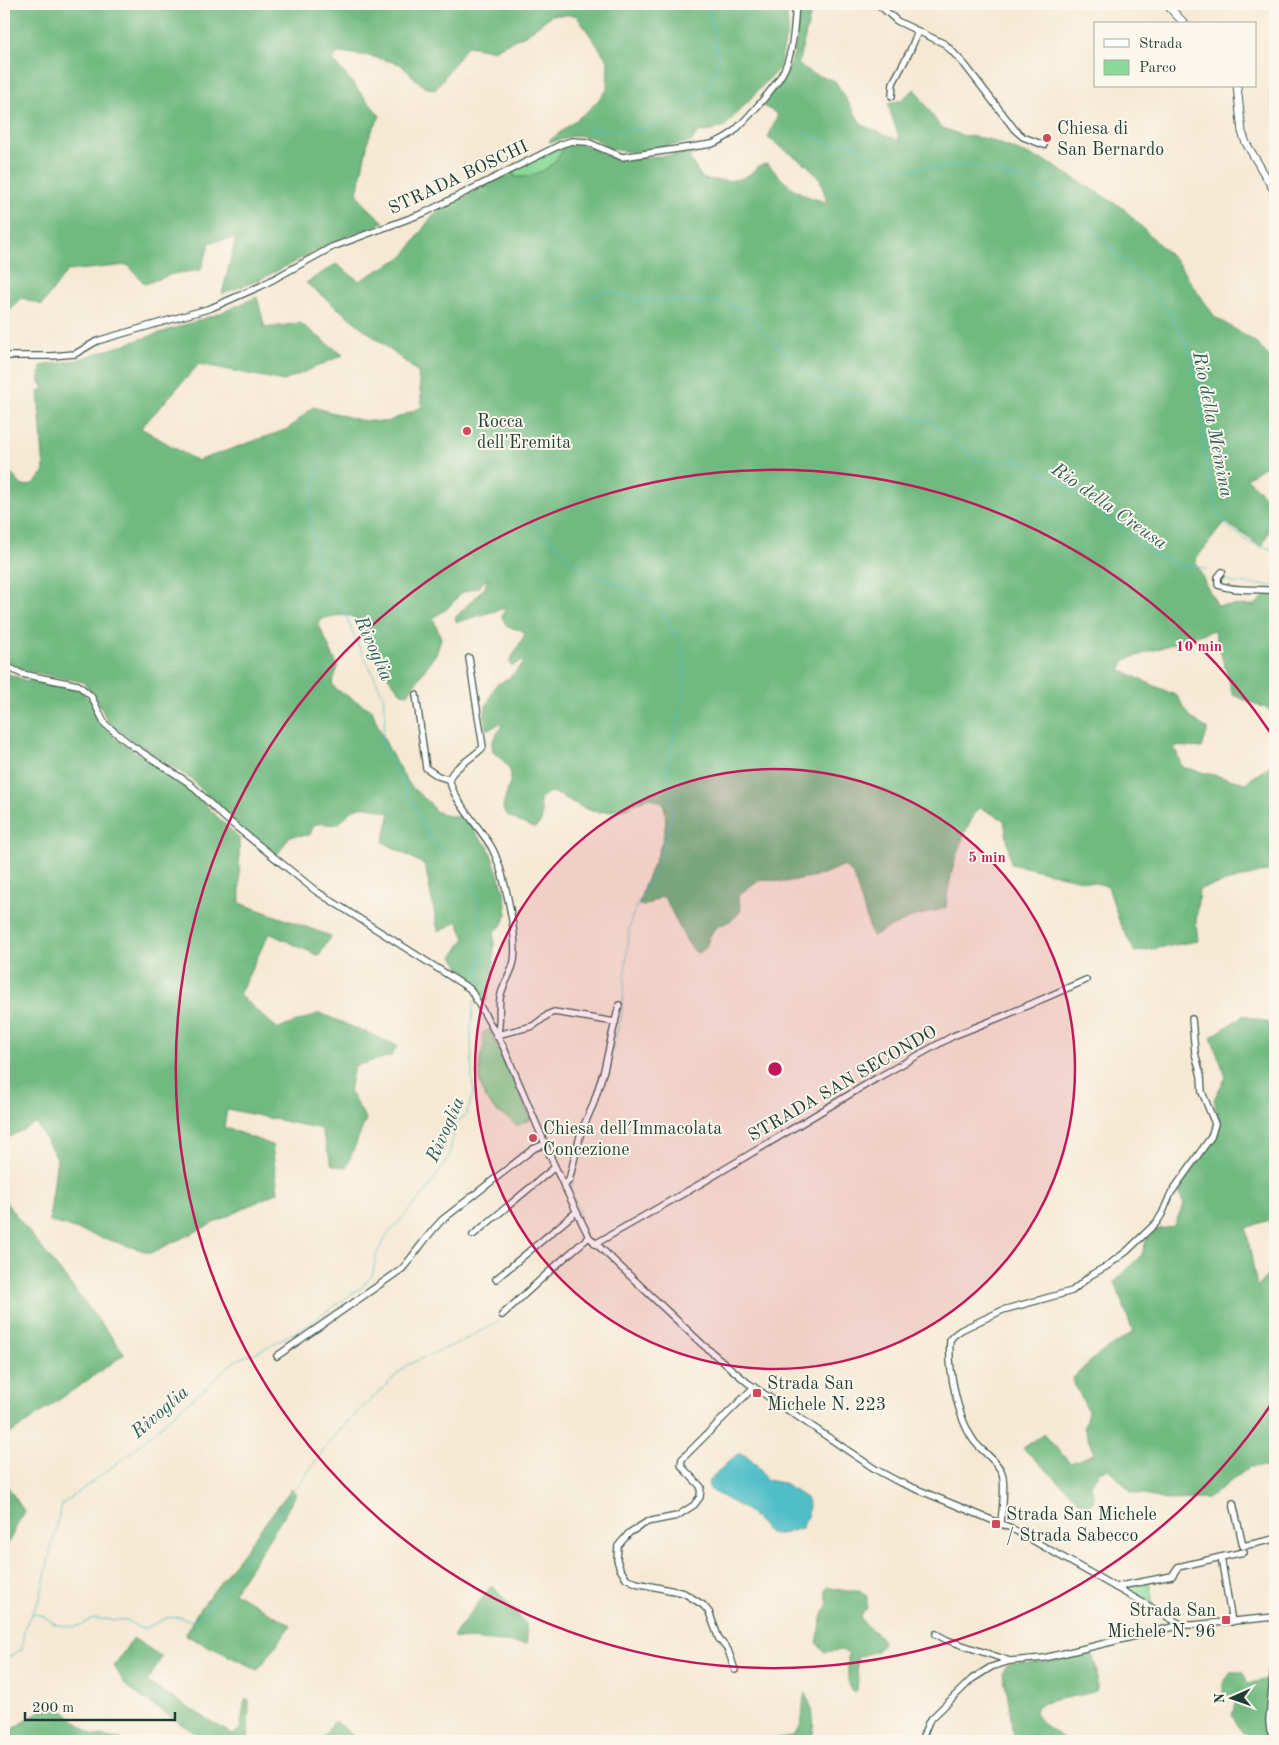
<svg xmlns="http://www.w3.org/2000/svg" width="1279" height="1745" font-family="'Old Standard TT',serif">
<style>
.green{fill:#8ad998;stroke:#548b66}
.forest{fill:#6fb980;stroke:#477b5a}
.water{fill:#50bec7;stroke:#387e7e}
.lines{fill:none;stroke-linecap:round;stroke-linejoin:round}
.stream{stroke:#50bec7;stroke-width:1}
.minor-casing{stroke:#3f574c;stroke-width:8}
.major-casing{stroke:#3f574c;stroke-width:9}
.minor{stroke:#fff;stroke-width:5.5}
.major{stroke:#fff;stroke-width:7}
.ring{fill:none;stroke:#c2185b;stroke-width:2.5}
.poi-dot{fill:#d1495b;stroke:#fbf7ec;stroke-width:2}
.labels{text-anchor:middle;stroke-width:4;stroke-linejoin:round;paint-order:stroke}
.poi-label{font-size:18px;fill:#1f3d34;stroke:#fbf7ec;text-anchor:start}
.street-label{font-size:18px;fill:#1f3d34;stroke:#fbf7ec}
.water-label{font-size:19px;font-style:italic;fill:#2b5d59;stroke:#fbf7ec}
.centre{fill:#c2185b;stroke:#fbf7ec;stroke-width:2.5}
.ring-label{font-size:15px;text-anchor:middle;font-weight:bold;fill:#c2185b;stroke:#fbf7ec;stroke-width:4;stroke-linejoin:round;paint-order:stroke}
</style>
<rect width="100%" height="100%" fill="#fbf7ec"/>
<filter id="ink" filterUnits="userSpaceOnUse"><feTurbulence type="fractalNoise" baseFrequency=".02" numOctaves="2"/><feDisplacementMap in="SourceGraphic" scale="10" xChannelSelector="R" yChannelSelector="G"/><feConvolveMatrix kernelMatrix="1 2 1 2 8 2 1 2 1" color-interpolation-filters="sRGB"/></filter>
<filter id="wash" filterUnits="userSpaceOnUse"><feTurbulence type="fractalNoise" baseFrequency=".0096" numOctaves="4" result="noise"/><feDisplacementMap in="SourceGraphic" scale="20" xChannelSelector="R" yChannelSelector="G"/><feGaussianBlur stdDeviation="1.12" result="paint"/><feColorMatrix in="noise" values="0 0 0 0 0 0 0 0 0 0 0 0 0 0 0 0 0 1.4 0 .05"/><feComposite in="paint" operator="in"/></filter>
<g filter="url(#wash)">
<rect width="100%" height="100%" fill="#f6e9d4"/>
<g class="green">
<path d="M564 146C557 166 536 178 515 177L512 170Z"/>
<path d="M490 1030 531 1119 516 1126 512 1121 494 1109 486 1098 480 1083V1059L484 1046 482 1033Z"/>
<path d="M1149 1582 1153 1605 1123 1588Z"/>
</g>
<g class="forest">
<path d="M4 4H786L788 28 779 68 725 126 712 131 698 132 691 142 631 152 610 149 594 138 576 135 552 142 549 141 590 109 607 90 608 61 576 15H552L527 34 493 50 467 46 435 90 424 87 400 64 370 56 345 53H337L333 60 380 116 369 137 357 193 364 204 384 222 337 240 259 280 222 294 236 238 210 242 201 270 172 274 145 284 128 265 67 271 42 305 22 298 4 317Z"/>
<path d="M800 4H825L820 10 811 13 798 64 811 73 835 81 862 125 900 141 888 104 901 100 915 89 940 127 961 135 988 139 1047 162 1123 208 1177 262 1215 317 1254 341 1275 363V462H1271L1247 478 1275 507V517L1262 547 1225 522 1195 560 1206 585 1218 606 1255 605 1269 592 1275 593V712L1233 695 1214 630 1125 660 1120 670 1177 696 1191 718 1208 729 1202 748 1174 746 1182 767 1245 783 1275 762V869L1199 889 1196 923 1198 941 1135 952 1120 924 1108 886 1011 864 1004 820 979 807C960 836 949 873 946 908L913 917 872 936 853 874 844 866 839 867 821 875 785 882 762 879 754 883 738 896 741 909C732 926 720 921 713 931 707 939 708 951 697 953 685 945 673 910 663 896L644 906 639 905C644 873 675 836 663 803L649 797 621 810 599 812 592 811 580 806 553 792 547 793 540 800C540 812 547 821 534 828 528 825 506 818 504 811 502 807 504 803 505 799 513 774 515 769 493 752L492 742 503 724C496 723 493 730 486 729L484 718 486 707 496 685 509 678 524 663 521 661 512 666 509 663 525 634 521 630 507 627 502 617 505 608 457 622 455 618 485 587 488 578 478 587 461 593 448 608 433 618 441 638 437 652 408 694 401 693 389 678 352 616C340 615 331 615 321 620L319 625 338 667 332 683 335 689 372 710C379 731 398 769 411 786 419 796 429 799 435 811L447 816H460L466 819 477 835 488 846 504 890 507 914 503 924 494 932V964L487 1001 482 1003 453 956 465 938 457 921 447 928 438 931 425 865 383 842 390 813C375 809 361 801 349 813 345 817 342 822 337 824 328 826 324 821 314 825L310 835 290 836 277 855 249 835 225 814 191 779 118 731 107 720 96 698 83 682 27 671 4 660V462L9 471 22 486C34 486 38 480 44 471L38 392 44 389 39 379 41 366 77 360 218 314 257 297 265 328 300 323 343 355 284 381 199 364 141 428 197 461 288 429 313 407 359 420 387 422 422 407 418 372 306 283 336 264 359 281 404 256 432 216 450 205 512 170 515 177C536 178 557 166 564 146L581 144 617 160 695 153 689 158 703 179C718 180 734 183 747 176 757 171 754 165 768 164 786 185 799 196 827 202L820 179 807 165 768 138 778 114 761 105C770 94 781 83 788 70 797 51 798 25 800 4Z"/>
<path d="M4 672 27 681 55 682 76 687 91 701 108 730 119 741 186 786 239 838 240 903 331 936 319 956 269 933 239 995 278 1029 320 1013 398 1046 391 1056 354 1066 349 1091 366 1119 346 1168 332 1165 321 1129 227 1109 224 1127 272 1145 278 1192 151 1253 49 1221 57 1158 36 1123 7 1138 4 1135Z"/>
<path d="M1244 1015 1275 1025V1218L1246 1228 1257 1287 1275 1267V1481L1264 1466 1250 1467 1207 1499 1166 1500 1132 1492 1108 1469 1099 1472 1091 1485 1094 1501 1087 1508 1023 1448 1044 1434 1070 1463 1094 1454 1084 1428 1088 1411 1072 1379 1095 1357 1133 1332 1115 1282 1142 1254 1147 1238 1159 1229 1173 1227 1184 1205 1178 1190 1215 1138 1219 1123 1214 1099 1226 1077 1211 1037Z"/>
<path d="M4 1200 125 1354 4 1438Z"/>
<path d="M4 1481 24 1511 4 1552Z"/>
<path d="M291 1489 296 1494 284 1516 234 1592 291 1625 258 1670 185 1635 197 1613Z"/>
<path d="M492 1585 526 1624 527 1644 455 1638 453 1636Z"/>
<path d="M827 1587 846 1591H861L867 1596V1608L860 1616C863 1627 879 1631 883 1642L877 1651 858 1657C855 1668 861 1683 855 1692L851 1690 848 1681V1652L842 1650 824 1652 817 1643 822 1618 828 1603 825 1591Z"/>
<path d="M133 1638 162 1657 147 1682 233 1735 240 1729 245 1700H249L248 1737 252 1741H207L151 1704 126 1686 114 1666Z"/>
<path d="M1091 1651 1097 1671V1690C1078 1698 1056 1697 1037 1706L1035 1712C1042 1728 1055 1730 1066 1741H1013L1010 1708 1003 1673 1006 1666 1012 1664 1046 1662Z"/>
<path d="M1230 1672H1244L1247 1684 1263 1680 1267 1681 1269 1686 1268 1727 1275 1741C1250 1741 1244 1737 1232 1715L1235 1704 1232 1694H1223V1683L1226 1679Z"/>
<path d="M805 1693C814 1708 815 1724 812 1741H768C776 1736 784 1739 792 1735 806 1729 801 1705 805 1693Z"/>
<path d="M53 1703 93 1735 120 1739 123 1741H4V1735Z"/>
<path d="M335 1721 359 1741H321Z"/>
</g>
<path class="water" d="M739 1454C754 1456 759 1470 767 1480L783 1483 806 1498 809 1505 808 1514 802 1528C790 1531 780 1537 768 1532L748 1511 711 1490 708 1485 709 1480 736 1455Z"/>
<g class="lines">
<g class="stream">
<path d="M586 128 624 131 645 128 667 120 685 105 710 89 719 57 707 4"/>
<path d="M805 133 833 144 851 143 882 164 904 169 970 165 1021 179 1077 212 1163 303 1182 333 1193 361 1204 424V456L1219 515 1227 526 1250 543 1275 550"/>
<path d="M567 309 606 290 637 300 717 302 744 311 784 352 826 389 875 398 899 413 932 422 977 461H1021L1064 484 1152 553 1182 567 1194 565 1206 570"/>
<path d="M320 464 310 501 312 530 319 568 328 589 343 608 354 636 383 695 385 717 382 743 432 841 446 852 461 855C465 864 472 874 474 883 483 919 483 959 476 995"/>
<path d="M535 522 570 561 590 572 649 597 668 620 681 646 685 668 682 706 670 754 668 772 672 815 668 833 656 871 646 886 632 917 629 930 622 1014 610 1057"/>
<path d="M1220 578 1234 583 1275 586"/>
<path d="M583 1137 597 1102"/>
<path d="M577 1166 570 1191 580 1213"/>
<path d="M32 1613 43 1616 57 1625 76 1627 93 1619 127 1620 139 1628H146L166 1618 180 1617 192 1621 203 1614 224 1590 335 1434 407 1365 462 1341 500 1321"/>
<path d="M4 1660 22 1649 24 1628 40 1598 61 1505 127 1456 176 1412 207 1387 227 1367 238 1359 257 1352 303 1328 362 1287 373 1274 376 1255 387 1235 427 1190 448 1158 457 1122 466 1115 474 1092 472 1078 471 1029 474 1001"/>
</g>
</g>
</g>
<g filter="url(#ink)">
<g class="lines">
<defs>
<g id="minor">
<path d="M878 4 897 21 945 44 965 65 1015 130 1023 137 1044 145"/>
<path d="M892 96 893 83 910 51 918 31"/>
<path d="M4 356H51L75 354 97 341 211 308 261 286 332 247 424 213 562 144 572 141 587 142 622 157 712 144C719 141 726 138 732 133 746 120 778 85 785 68 794 48 794 25 796 4"/>
<path d="M1222 572 1218 577V585C1236 592 1257 588 1275 591"/>
<path d="M469 658 483 747C476 756 452 768 450 778 448 795 485 833 493 850 504 873 520 942 513 965 510 975 504 984 501 994 497 1007 502 1022 497 1035L533 1026 549 1014 554 1012 615 1022 604 1070 593 1105 581 1132 569 1180 564 1186"/>
<path d="M4 665 22 674 78 685 91 696 105 724 131 745 189 783 224 817 316 891 470 989 503 1046 555 1167 589 1237 702 1344 748 1383 875 1469 897 1481 1011 1528 1182 1625H1193L1275 1617"/>
<path d="M416 695 426 768 438 776 450 780"/>
<path d="M615 1022 619 1005"/>
<path d="M473 1235 555 1167"/>
<path d="M595 1244 700 1184 877 1078 953 1036 1006 1015 1086 980"/>
<path d="M496 1279 576 1212"/>
<path d="M502 1315 561 1261 589 1237"/>
<path d="M277 1356 402 1269C416 1253 427 1235 442 1220L533 1149 545 1144"/>
<path d="M1233 1503 1243 1546 1275 1539"/>
<path d="M1001 1523C1002 1510 1006 1485 1002 1473 997 1460 982 1452 974 1441 957 1417 948 1369 950 1340L953 1336 961 1330 1003 1310 1072 1291 1091 1275 1107 1266 1127 1251 1157 1222 1162 1214 1171 1193 1211 1137 1215 1124 1202 1092 1201 1076 1195 1053 1192 1019"/>
<path d="M1221 1557 1244 1552"/>
<path d="M1115 1587 1172 1576 1178 1567 1221 1557 1232 1622"/>
<path d="M936 1634 947 1640 1010 1661"/>
<path d="M735 1670 728 1650 719 1639 709 1612 703 1605 684 1593 636 1583 626 1578 620 1569 617 1560 618 1546 629 1533 647 1522 677 1516 694 1505 700 1497 701 1487 683 1468 681 1465 682 1459 754 1387"/>
<path d="M1273 1737 1270 1730 1269 1721 1275 1654"/>
<path d="M921 1741 929 1721 972 1679 991 1667 1010 1661 1044 1658 1182 1625"/>
</g>
<g id="major">
<path d="M1166 4 1185 24"/>
<path d="M1237 86 1242 132 1246 143 1275 192"/>
</g>
</defs>
<use href="#minor" class="minor-casing"/>
<use href="#major" class="major-casing"/>
<use href="#minor" class="minor"/>
<use href="#major" class="major"/>
</g>
</g>
<circle cx="775" cy="1069" r="300" fill="#c2185b" fill-opacity=".12"/>
<g class="ring">
<circle cx="775" cy="1069" r="300"/>
<path d="M1274 1400A599 599 0 1 1 1274 738"/>
</g>
<g class="poi-dot">
<circle cx="1047" cy="138" r="5"/>
<circle cx="467" cy="431" r="5"/>
<circle cx="533" cy="1138" r="5"/>
<rect x="752" y="1388" width="10" height="10" rx="2.5"/>
<rect x="991" y="1519" width="10" height="10" rx="2.5"/>
<rect x="1221" y="1615" width="10" height="10" rx="2.5"/>
</g>
<g class="labels">
<g class="poi-label">
<text x="1057" y="134">Chiesa di<tspan x="1057" dy="21">San Bernardo</tspan></text>
<text x="477" y="427">Rocca<tspan x="477" dy="21">dell'Eremita</tspan></text>
<text x="543" y="1134">Chiesa dell′Immacolata<tspan x="543" dy="21">Concezione</tspan></text>
<text x="767" y="1389">Strada San<tspan x="767" dy="21">Michele N. 223</tspan></text>
<text x="1006" y="1520">Strada San Michele<tspan x="1006" dy="21">/ Strada Sabecco</tspan></text>
<text x="1216" y="1616" text-anchor="end">Strada San<tspan x="1216" dy="21">Michele N. 96</tspan></text>
</g>
<g class="street-label">
<text transform="translate(458 177) rotate(-25)" y="6">STRADA BOSCHI</text>
<text transform="translate(842 1083) rotate(-30)" y="6">STRADA SAN SECONDO</text>
</g>
<g class="water-label">
<text transform="translate(1214 424) rotate(79)" y="7">Rio della Meinina</text>
<text transform="translate(1110 505) rotate(35)" y="7">Rio della Creusa</text>
<text transform="translate(375 648) rotate(66)" y="7">Rivoglia</text>
<text transform="translate(444 1129) rotate(-66)" y="7">Rivoglia</text>
<text transform="translate(159 1411) rotate(-41)" y="7">Rivoglia</text>
</g>
</g>
<circle cx="775" cy="1069" r="8" class="centre"/>
<g class="ring-label">
<text x="1199" y="651">10 min</text>
<text x="987" y="862">5 min</text>
</g>
<rect width="1279" height="1745" fill="none" stroke="#fbf7ec" stroke-width="20"/>
<rect x="1094" y="22" width="162" height="65" fill="#fbf7ec" stroke="#a3ada2"/>
<rect x="1104" y="39" width="25" height="8" fill="#ffffff" stroke="#a3ada2"/>
<text x="1139" y="48" font-size="15" fill="#1f3d34">Strada</text>
<rect x="1104" y="60" width="25" height="15" fill="#8ad998" stroke="#a3ada2"/>
<text x="1139" y="72" font-size="15" fill="#1f3d34">Parco</text>
<g transform="translate(1232 1698) rotate(268)" stroke="#fbf7ec" stroke-width="4" paint-order="stroke">
<path d="M0-4L9 19L0 12L-9 19Z" fill="#1f3d34"/>
<text y="-8" font-size="14" font-weight="bold" text-anchor="middle" fill="#1f3d34">N</text>
</g>
<path d="M25 1712v8h150v-8" fill="none" stroke="#1f3d34" stroke-width="2.5"/>
<text x="32" y="1712" font-size="15" fill="#1f3d34" stroke="#fbf7ec" stroke-width="4" paint-order="stroke">200 m</text>
</svg>
